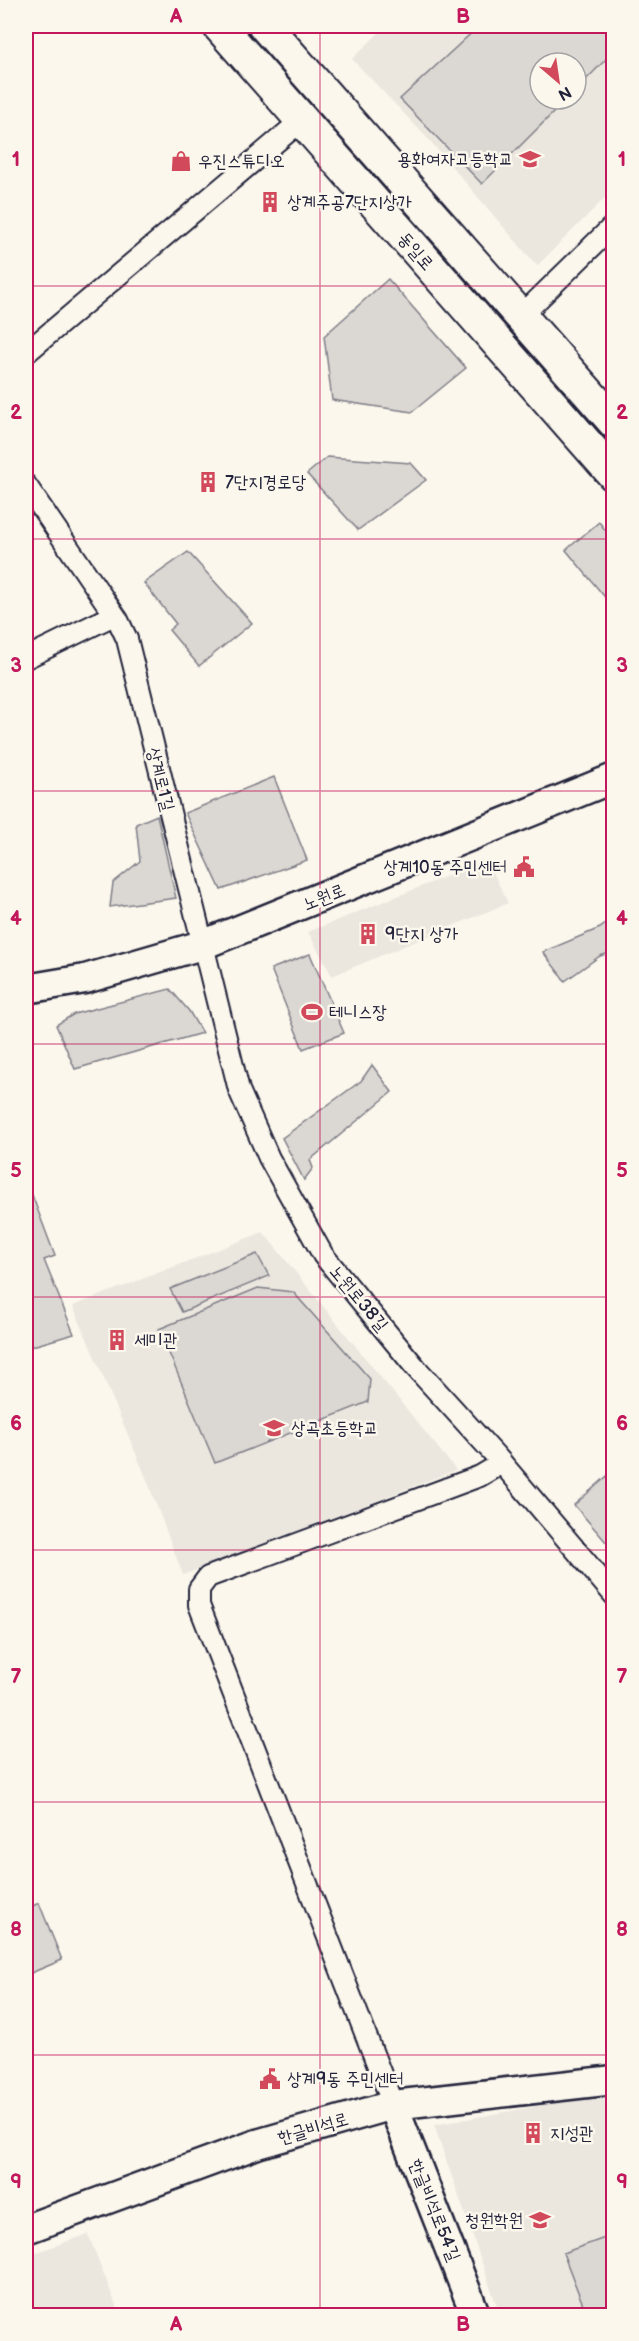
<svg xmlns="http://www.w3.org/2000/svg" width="639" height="2341" font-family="'Balsamiq Sans','Poor Story',sans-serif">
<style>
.built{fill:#ebe7df;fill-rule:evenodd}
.green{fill:#dbd8d3;stroke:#7e7d87;stroke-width:1.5}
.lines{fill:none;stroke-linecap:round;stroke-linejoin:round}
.street-casing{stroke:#22223b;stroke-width:24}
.secondary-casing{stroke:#22223b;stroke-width:33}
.primary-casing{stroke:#22223b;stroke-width:36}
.street{stroke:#fbf7ec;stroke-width:20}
.secondary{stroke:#fbf7ec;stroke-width:28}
.primary{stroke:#fbf7ec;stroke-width:32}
.grid{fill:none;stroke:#c2185b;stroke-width:1.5;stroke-opacity:0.55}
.labels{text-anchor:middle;stroke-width:5;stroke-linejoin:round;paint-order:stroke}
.poi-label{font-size:18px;fill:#22223b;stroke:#fbf7ec;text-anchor:start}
.street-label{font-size:18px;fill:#22223b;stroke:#fbf7ec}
.neatline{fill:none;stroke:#c2185b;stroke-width:2}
.grid-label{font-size:20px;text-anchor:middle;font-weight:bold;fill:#c2185b}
</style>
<rect width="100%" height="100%" fill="#fbf7ec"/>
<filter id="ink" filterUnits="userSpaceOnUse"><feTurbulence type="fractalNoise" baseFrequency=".0167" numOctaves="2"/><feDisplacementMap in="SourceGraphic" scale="12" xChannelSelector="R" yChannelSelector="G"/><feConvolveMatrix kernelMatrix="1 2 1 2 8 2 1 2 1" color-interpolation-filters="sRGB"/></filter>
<g filter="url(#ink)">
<g class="built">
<path d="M386 26H613V190L537 266 430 141 352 59ZM540 63H576V99H540Z"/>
<path d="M487 860 508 903 332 976 308 932Z"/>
<path d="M263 1232 456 1470 183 1575 145 1475 73 1306Z"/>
<path d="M613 2092V2315H500L434 2125Z"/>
<path d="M88 2234 120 2315H26V2256Z"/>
</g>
<g class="green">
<path d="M479 26H611L614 28 613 52 576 90V63H540V99H567L482 184 400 99Z"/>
<path d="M388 279 466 368 412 412 332 400 324 336Z"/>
<path d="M327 457 411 463 426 480 358 530 307 474Z"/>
<path d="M599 522 613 540V607L566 550Z"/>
<path d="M188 552 252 623 199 666 169 630 176 624 144 583Z"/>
<path d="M274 777 307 860 221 890 185 813Z"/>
<path d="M157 815 176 898 110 907 113 883 140 861 136 824Z"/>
<path d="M613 919V952L600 956 565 981 543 952 600 928Z"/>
<path d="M310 954 344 1033 303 1049 271 969Z"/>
<path d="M170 989 189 1011 202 1033 75 1069 56 1025 74 1014Z"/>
<path d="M372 1065 392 1092 310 1160 313 1168 304 1180 282 1138 361 1081Z"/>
<path d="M26 1179 55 1256 44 1260 74 1334 29 1347 26 1338Z"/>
<path d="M257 1254 269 1276 182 1312 170 1289Z"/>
<path d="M258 1288 293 1292 370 1379 368 1402 215 1463 159 1329Z"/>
<path d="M613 1471V1550L574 1505Z"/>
<path d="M39 1903 62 1960 26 1975V1909Z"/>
<path d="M613 2235V2315H587L563 2253Z"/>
</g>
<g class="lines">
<defs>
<g id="street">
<path d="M521 316 614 225"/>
<path d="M26 353 302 120"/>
<path d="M26 485 118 620 127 639 239 1090 269 1158 323 1255 416 1368 496 1456 614 1595"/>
<path d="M26 658 114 615"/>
<path d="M393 2105 199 1605V1589L208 1577 480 1476 502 1463"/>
</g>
<g id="secondary">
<path d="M26 989 85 979 202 945 614 778"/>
<path d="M393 2105 476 2316"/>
<path d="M26 2229 257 2144 393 2105 614 2080"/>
</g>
<g id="primary">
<path d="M219 26 614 475"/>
<path d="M265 26 614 422"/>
</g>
</defs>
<use href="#street" class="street-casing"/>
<use href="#secondary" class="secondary-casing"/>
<use href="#primary" class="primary-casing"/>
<use href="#street" class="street"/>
<use href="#secondary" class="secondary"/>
<use href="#primary" class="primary"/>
</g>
</g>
<path class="grid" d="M320 26V2316M26 286H614M26 539H614M26 791H614M26 1044H614M26 1297H614M26 1550H614M26 1802H614M26 2055H614"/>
<defs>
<symbol id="school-bare" viewBox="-9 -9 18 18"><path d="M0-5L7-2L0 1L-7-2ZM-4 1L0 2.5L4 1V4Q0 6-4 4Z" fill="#d1495b" stroke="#fbf7ec" stroke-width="2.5" paint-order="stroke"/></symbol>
<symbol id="shop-bare" viewBox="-9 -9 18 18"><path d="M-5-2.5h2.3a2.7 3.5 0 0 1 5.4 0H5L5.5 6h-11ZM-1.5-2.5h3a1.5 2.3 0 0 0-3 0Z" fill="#d1495b" stroke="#fbf7ec" stroke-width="2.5" paint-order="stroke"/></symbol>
<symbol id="building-bare" viewBox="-9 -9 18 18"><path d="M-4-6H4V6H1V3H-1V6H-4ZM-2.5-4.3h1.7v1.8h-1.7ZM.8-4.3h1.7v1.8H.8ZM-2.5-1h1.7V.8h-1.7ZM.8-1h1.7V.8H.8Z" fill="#d1495b" stroke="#fbf7ec" stroke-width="2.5" paint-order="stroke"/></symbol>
<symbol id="civic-bare" viewBox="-9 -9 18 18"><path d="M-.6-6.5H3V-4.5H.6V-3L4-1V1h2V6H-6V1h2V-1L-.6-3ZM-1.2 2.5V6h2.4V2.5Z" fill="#d1495b" stroke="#fbf7ec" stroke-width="2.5" paint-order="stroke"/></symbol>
<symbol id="stadium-bare" viewBox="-9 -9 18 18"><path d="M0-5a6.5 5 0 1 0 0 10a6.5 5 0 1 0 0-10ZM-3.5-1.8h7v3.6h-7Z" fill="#d1495b" stroke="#fbf7ec" stroke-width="2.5" paint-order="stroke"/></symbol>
</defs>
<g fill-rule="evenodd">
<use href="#school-bare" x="515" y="144" width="30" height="30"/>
<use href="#shop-bare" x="166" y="146" width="30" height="30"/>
<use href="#building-bare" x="255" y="187" width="30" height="30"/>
<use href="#building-bare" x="193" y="467" width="30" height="30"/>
<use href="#civic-bare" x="509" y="852" width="30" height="30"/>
<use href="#building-bare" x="353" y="919" width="30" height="30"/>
<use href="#stadium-bare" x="297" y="997" width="30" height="30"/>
<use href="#building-bare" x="102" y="1325" width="30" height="30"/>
<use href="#school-bare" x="259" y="1413" width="30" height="30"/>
<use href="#civic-bare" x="255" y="2064" width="30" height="30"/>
<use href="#building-bare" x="518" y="2118" width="30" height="30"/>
<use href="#school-bare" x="525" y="2205" width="30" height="30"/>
</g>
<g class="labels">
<g class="poi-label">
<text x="513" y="165" text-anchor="end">용화여자고등학교</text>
<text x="198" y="167">우진스튜디오</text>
<text x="287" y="208">상계주공7단지상가</text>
<text x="225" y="488">7단지경로당</text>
<text x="507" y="873" text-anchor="end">상계10동 주민센터</text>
<text x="385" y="940">9단지 상가</text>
<text x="329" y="1018">테니스장</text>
<text x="134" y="1346">세미관</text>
<text x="291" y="1434">상곡초등학교</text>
<text x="287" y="2085">상계9동 주민센터</text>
<text x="550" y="2139">지성관</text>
<text x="523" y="2226" text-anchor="end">청원학원</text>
</g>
<g class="street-label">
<text transform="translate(416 251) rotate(49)" y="6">동일로</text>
<text transform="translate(161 779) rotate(76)" y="6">상계로1길</text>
<text transform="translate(324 897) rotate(-22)" y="6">노원로</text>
<text transform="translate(359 1298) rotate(50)" y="6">노원로38길</text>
<text transform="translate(313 2128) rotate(-16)" y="6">한글비석로</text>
<text transform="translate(435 2210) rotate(68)" y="6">한글비석로54길</text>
</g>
</g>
<rect width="639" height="2341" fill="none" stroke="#fbf7ec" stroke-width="66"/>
<g transform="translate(558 81) rotate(151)"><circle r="28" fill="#fbf7ec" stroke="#a4a2a5" stroke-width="1.5"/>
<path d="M0-4.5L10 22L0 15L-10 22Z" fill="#d1495b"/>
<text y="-9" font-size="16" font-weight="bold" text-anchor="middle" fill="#22223b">N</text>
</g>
<rect x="33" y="33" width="573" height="2275" class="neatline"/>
<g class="grid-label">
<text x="176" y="23">A</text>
<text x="463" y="23">B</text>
<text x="16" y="166">1</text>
<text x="622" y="166">1</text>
<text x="16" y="419">2</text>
<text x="622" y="419">2</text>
<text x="16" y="672">3</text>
<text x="622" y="672">3</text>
<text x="16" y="925">4</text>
<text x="622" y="925">4</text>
<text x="16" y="1177">5</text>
<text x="622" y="1177">5</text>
<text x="16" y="1430">6</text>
<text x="622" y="1430">6</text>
<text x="16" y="1683">7</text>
<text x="622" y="1683">7</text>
<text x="16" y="1936">8</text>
<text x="622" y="1936">8</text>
<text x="16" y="2188">9</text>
<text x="622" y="2188">9</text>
<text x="176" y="2331">A</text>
<text x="463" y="2331">B</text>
</g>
</svg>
